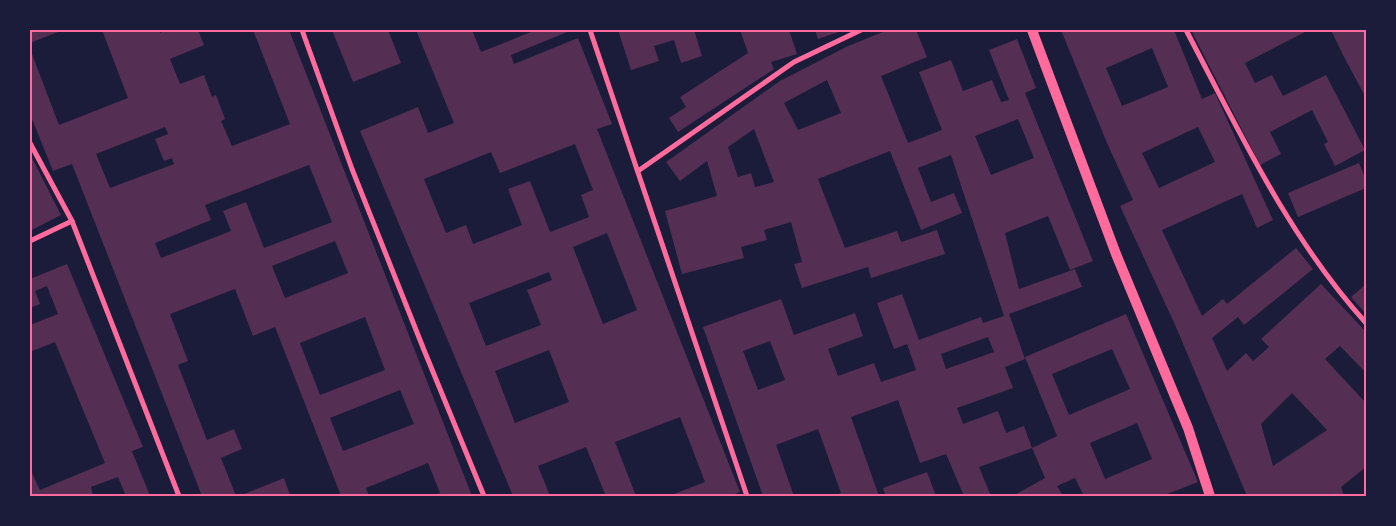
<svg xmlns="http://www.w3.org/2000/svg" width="1396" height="526" font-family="'Fira Sans Condensed',sans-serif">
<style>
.building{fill:#542f53;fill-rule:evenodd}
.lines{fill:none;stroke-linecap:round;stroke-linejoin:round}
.minor{stroke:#ff6b9d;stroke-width:5}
.secondary{stroke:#ff6b9d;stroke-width:10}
.neatline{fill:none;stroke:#ff6b9d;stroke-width:2}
</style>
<rect width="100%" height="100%" fill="#1b1b3a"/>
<g class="building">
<path d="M30 30H63L30 43Z"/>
<path d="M102 30H159L160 33 166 30H198L204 45 170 59 180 84 204 75 212 97 216 95 225 119 221 121 232 146 290 124 253 30H289L472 496H433L440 493 428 463 366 488 369 496H341L275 327 253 336 235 289 170 314 188 361 178 365 207 440 234 429 242 449 221 458 236 496H202L72 164 53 171 30 114V49L59 125 128 98ZM165 127 168 134 155 139 164 161 172 158 174 164 110 188 96 154ZM309 165 332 222 264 248 246 202 223 211 231 231 161 258 155 243 211 220 205 205ZM335 241 348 273 285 298 272 266ZM365 317 385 370 320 395 300 343ZM400 390 414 424 343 451 330 418Z"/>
<path d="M332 30H388L401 63 353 82Z"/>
<path d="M416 30H472L481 52 536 30H572L511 55 514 64 578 38 612 124 597 129 740 492 735 494 736 496H669L705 482 680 417 615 442 636 496H599L605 494 586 447 538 466 550 496H513L360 131 418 107 428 133 454 123ZM575 144 593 190 581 195 589 217 550 232 530 181 508 189 522 225 473 244 466 225 446 233 424 179 491 152 500 173ZM607 233 637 310 603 324 573 247ZM549 272 552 280 527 290 541 325 486 346 469 303ZM549 350 569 402 515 423 495 371Z"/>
<path d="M618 30H694L702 56 681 63 674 40 654 46 659 61 631 70Z"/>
<path d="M740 30H789L797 54 771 62 774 69 678 132 669 118 686 107 680 97 748 53Z"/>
<path d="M815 30H845L818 39Z"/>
<path d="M888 30H916L927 57 881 76 908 143 942 130 919 72 951 60 963 91 992 80 1001 102 1009 100 989 50 1017 39 1036 88 1025 93 1093 261 1070 270 1048 216 1005 233 1019 289 1075 269 1082 287 1009 314 1025 359 1005 367 1013 388 957 408 963 424 998 411 1006 433 1024 426 1032 448 979 467 991 496H964L946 454 920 463 898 400 851 417 879 496H834L841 493 818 429 776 445 794 496H763L703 327 781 299 794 335 855 313 863 336 828 349 838 376 874 363 881 382 916 370 907 344 894 349 877 303 902 294 919 340 981 317 983 323 1004 316 951 155 918 168 931 202 954 193 962 213 921 230 890 151 818 179 845 248 897 231 901 242 937 230 945 254 871 278 868 267 802 288 794 264 802 262 791 222 764 230 767 240 741 247 744 258 682 274 665 211 717 196 707 161 680 181 666 162 780 81 848 46ZM827 80 841 113 798 130 784 103ZM1018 119 1034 158 991 175 975 136ZM754 129 774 182 755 187 751 173 738 177 728 147ZM988 337 994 352 946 369 941 354ZM770 341 785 380 758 390 743 351Z"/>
<path d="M1061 30H1174L1202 99 1215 93 1273 220 1257 228 1242 194 1162 230 1202 316 1223 299 1227 304 1296 248 1313 269 1244 325 1238 317 1212 338 1227 371 1246 353 1253 361 1269 347 1261 339 1321 284 1366 332V373L1340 346 1325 359 1366 403V467L1341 487 1344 496H1247L1176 327 1120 206 1133 200 1107 143ZM1152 48 1168 87 1122 106 1106 68ZM1198 127 1215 162 1159 188 1142 153ZM1292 393 1327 430 1273 466 1261 424Z"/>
<path d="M1191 30H1309L1245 63 1255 83 1272 75 1283 96 1326 75 1365 150 1335 166 1324 144 1328 142 1312 110 1270 132 1281 154 1260 165Z"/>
<path d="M1331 30H1366V98L1343 55Z"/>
<path d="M30 154 61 215 30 231V202L32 201 30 197Z"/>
<path d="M1359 163 1366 180V188L1298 217 1288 193Z"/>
<path d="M67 264 143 447 132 451 150 496H126L118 477 91 487 93 496H30V469L40 490 105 463 55 342 30 352V325L58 314 47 286 35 291 40 304 30 308V279Z"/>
<path d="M1366 284V314L1351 297Z"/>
<path d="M1126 314 1198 482 1162 496H1084L1075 478 1057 486 1063 496H1013L1045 478 1032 448 1057 436 1025 357ZM1112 349 1130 389 1069 415 1052 374ZM1137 423 1152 459 1105 479 1090 443Z"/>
<path d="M927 472 936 496H879L885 494 883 488Z"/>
<path d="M284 478 290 495 239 496Z"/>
</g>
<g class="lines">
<g class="minor">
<path d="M302 30 352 169 424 350 484 496"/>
<path d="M590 30 747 496"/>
<path d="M1186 30C1239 131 1289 238 1366 323"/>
<path d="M30 143 72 221 179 496"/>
<path d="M638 171 794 62 861 30"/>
<path d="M30 241 72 221"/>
</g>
<path class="secondary" d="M1032 30 1116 254 1188 428 1210 496"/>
</g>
<rect width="1396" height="526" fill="none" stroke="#1b1b3a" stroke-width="62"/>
<rect x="31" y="31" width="1334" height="464" class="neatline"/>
</svg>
